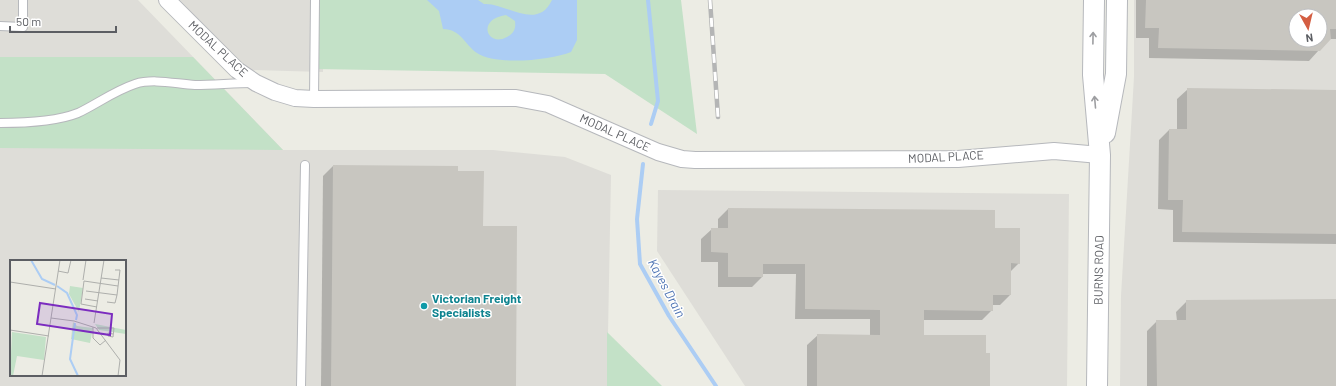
<svg xmlns="http://www.w3.org/2000/svg" width="1336" height="386" font-family="Barlow,sans-serif">
<style>
.industrial{fill:#deddd8;fill-rule:evenodd}
.green{fill:#c3e1c7}
.water{fill:#accdf4;fill-rule:evenodd}
.shadow{fill:#0003;fill-rule:evenodd}
.lines{fill:none;stroke-linecap:round;stroke-linejoin:round}
.stream{stroke:#accdf4;stroke-width:4}
.building{fill:#c8c6c0;fill-rule:evenodd}
.service-casing{stroke:#b6b8bc;stroke-width:10}
.minor-casing{stroke:#b6b8bc;stroke-width:18}
.tertiary-casing{stroke:#b6b8bc;stroke-width:22}
.service{stroke:#fff;stroke-width:8}
.minor{stroke:#fff;stroke-width:16}
.tertiary{stroke:#fff;stroke-width:20}
.rail-casing{stroke:#b4b5b5;stroke-width:4.5}
.rail{stroke:#fff;stroke-width:3;stroke-dasharray:9;stroke-linecap:butt}
.oneway{stroke:#9d9ea1}
.culture-dot{fill:#0f9aa8;stroke:#fff;stroke-width:1.5}
.labels{text-anchor:middle;stroke-width:3;stroke-linejoin:round;paint-order:stroke}
.street-label{font-size:12px;fill:#5c5e63;stroke:#fff}
.culture-label{font-size:12px;font-weight:bold;fill:#0d838f;stroke:#fff;text-anchor:start}
.water-label{font-size:13px;font-style:italic;fill:#5277b5;stroke:#fff}
.inset-river{fill:none;stroke:#accdf4;stroke-width:2}
.inset-road{fill:none;stroke:#aeafac;stroke-width:1}
.view{fill:#7b2cbf;fill-opacity:0.15;stroke:#7b2cbf;stroke-width:2}
.inset-edge{fill:none;stroke:#5c5e63;stroke-width:2}
</style>
<rect width="100%" height="100%" fill="#ecece4"/>
<g class="industrial">
<path d="M0 0H138L283 150H493L565 157 611 175 607 386H0ZM11 261H125V375H11Z"/>
<path d="M180 0H324L323 72 250 70 222 44Z"/>
<path d="M1134 0H1336V386H1120L1121 296 1134 77ZM1296 16H1320V40H1296Z"/>
<path d="M658 190 1069 194 1067 386H745L657 251Z"/>
</g>
<g class="green">
<path d="M317 0H681L697 134 605 74 314 69Z"/>
<path d="M0 57H193L283 150 0 148Z"/>
<path d="M607 332 662 386H607Z"/>
</g>
<path class="water" d="M427 0H478L484 4C505 2 537 32 552 0H577V40L571 52C551 60 497 66 477 53 465 45 461 29 443 29L439 11ZM506 15 515 21C516 29 514 33 507 37 487 48 476 19 506 15Z"/>
<g class="shadow">
<path d="M1136 0H1336V39H1329L1309 61 1149 58V38H1136ZM1296 16H1320V40H1296Z"/>
<path d="M1188 89 1336 91V244L1173 242V210L1158 209 1159 140 1169 130H1177V99Z"/>
<path d="M333 166 457 172 482 227 515 386H321L323 176Z"/>
<path d="M728 209 994 229 1019 263 1010 272V295L1000 305H992V310L982 320H923L922 336 985 354 989 386H807V345L818 335H870V319H795L796 274H762V277L752 287H718V262H701V239L712 229H718V219Z"/>
<path d="M1336 300V386H1147V331L1157 321H1177L1176 312 1187 301Z"/>
</g>
<g class="lines">
<g class="stream">
<path d="M648 0 658 101 651 124"/>
<path d="M643 164 637 219 640 264 669 316 716 386"/>
</g>
</g>
<g class="building">
<path d="M1146 0H1336V29H1330L1331 39 1320 51 1158 48 1159 28H1145ZM1296 16H1320V40H1296Z"/>
<path d="M1187 88 1336 90V234L1182 232 1183 200H1168L1169 129H1187Z"/>
<path d="M333 165 458 166V171H484L483 226H517L516 386H331Z"/>
<path d="M728 208 995 210V228H1020V264L1011 263V295H993V311L924 310V335H986V353H990V386H817V334L880 335V310L805 309V264H763V277H728V253L711 252V228H728Z"/>
<path d="M1336 299V386H1157L1156 320H1186V300Z"/>
</g>
<g class="lines">
<defs>
<g id="service">
<path d="M0 26 23 27V0"/>
<path d="M314 99 315 0"/>
<path d="M0 123C25 123 55 122 78 113 97 104 114 91 135 84 154 78 176 84 195 85 214 85 234 83 253 83"/>
<path d="M301 386 305 165"/>
</g>
<path id="minor" d="M167 0 237 70 256 83 275 92 295 98 314 99 516 98 548 104 658 152 682 159 695 160 958 159 1054 151 1100 155"/>
<g id="tertiary">
<path d="M1094 0 1093 75 1100 155 1097 386"/>
<path d="M1105 133 1116 74 1117 0"/>
</g>
</defs>
<use href="#service" class="service-casing"/>
<use href="#minor" class="minor-casing"/>
<use href="#tertiary" class="tertiary-casing"/>
<use href="#service" class="service"/>
<use href="#minor" class="minor"/>
<use href="#tertiary" class="tertiary"/>
<defs>
<path id="rail" d="M710 0 718 117"/>
</defs>
<use href="#rail" class="rail-casing"/>
<use href="#rail" class="rail"/>
</g>
<defs><path id="oneway-shaft" d="M-6 0H5M1.5-3L5.5 0L1.5 3" fill="none" stroke-width="1.6" stroke-linecap="round" stroke-linejoin="round"/></defs>
<g class="oneway">
<use href="#oneway-shaft" transform="translate(1093 38) rotate(-89)"/>
<use href="#oneway-shaft" transform="translate(1095 102) rotate(-95)"/>
</g>
<circle class="culture-dot" cx="424" cy="306" r="4"/>
<g class="labels">
<g class="street-label">
<text transform="translate(218 49) rotate(43)" y="4">MODAL PLACE</text>
<text transform="translate(615 133) rotate(24)" y="4">MODAL PLACE</text>
<text transform="translate(946 157) rotate(-3)" y="4">MODAL PLACE</text>
<text transform="translate(1099 270) rotate(-89)" y="4">BURNS ROAD</text>
</g>
<g class="culture-label">
<text x="432" y="303">Victorian Freight<tspan x="432" dy="14">Specialists</tspan></text>
</g>
<g class="water-label">
<text transform="translate(667 288) rotate(62)" y="5">Kayes Drain</text>
</g>
</g>
<g transform="translate(10 260)">
<rect width="116" height="116" fill="#ecece4"/>
<path d="M60 26 73 28 69 52 59 34ZM63 62 67 66 83 68 80 83 61 79ZM85 64 116 70V74L89 70ZM2 72 36 77 34 100 7 96 3 116H0Z" fill="#c3e1c7"/>
<path class="inset-river" d="M21 0 32 19 45 25M47 26 57 33 67 55 66 60M65 63 60 99 68 116"/>
<path class="inset-road" d="M48 11 58 13 61 0M91 18 109 20M73 20 76 0M0 22 46 29M76 31 107 35 110 10H105M75 39 88 41M97 42 105 43 107 35M87 47 71 44 74 21 108 26M41 58 64 61 86 68 110 100 108 116M84 63 94 0M83 67V78L90 85 96 80M87 68H104L103 77 98 76V73L103 74M0 70 39 76M32 116 50 0"/>
<path class="view" d="M30 43 102 54 100 75 27 64Z"/>
<rect width="116" height="116" class="inset-edge"/>
</g>
<g transform="translate(1308 28) rotate(172)"><circle r="19" fill="#ffffff" stroke="#bebfc1"/>
<path d="M0-3L7 15L0 10L-7 15Z" fill="#d45e42"/>
<text y="-6" font-size="11" font-weight="bold" text-anchor="middle" fill="#5c5e63">N</text>
</g>
<path d="M10 26v6h106v-6" fill="none" stroke="#5c5e63" stroke-width="2"/>
<text x="16" y="26" font-size="12" fill="#5c5e63" stroke="#ffffff" stroke-width="3" paint-order="stroke">50 m</text>
</svg>
